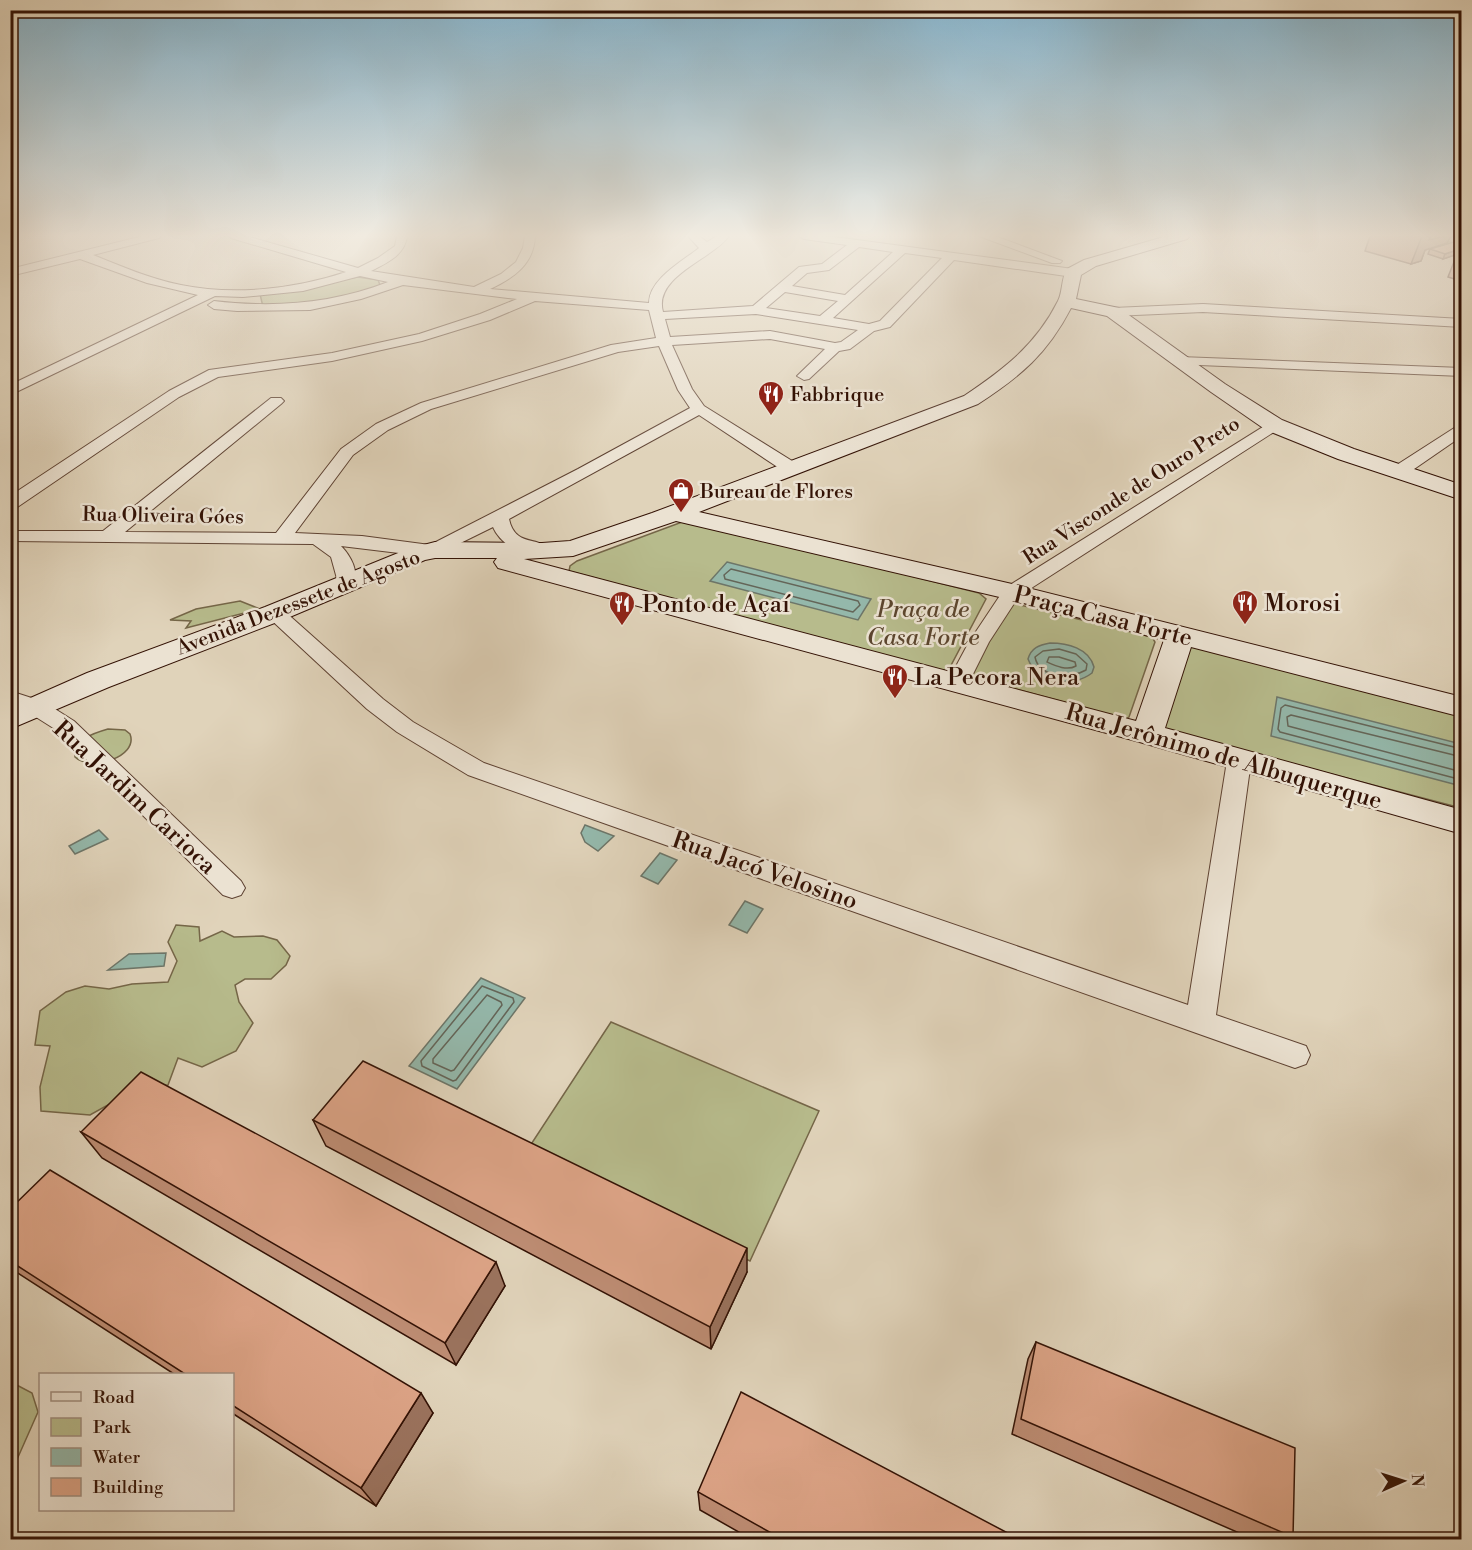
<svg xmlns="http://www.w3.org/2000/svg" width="1472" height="1550" font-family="'Libre Bodoni',serif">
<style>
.green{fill:#b7bb8c;stroke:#756648;stroke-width:1.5}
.water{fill:#94b8ab;stroke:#6d7669;stroke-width:1.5}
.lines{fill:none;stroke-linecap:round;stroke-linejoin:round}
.shore{stroke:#646558;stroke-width:1.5}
.street-casing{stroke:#5e4232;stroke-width:2}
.secondary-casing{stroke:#331205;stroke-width:2}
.street{fill:#ebe2d2;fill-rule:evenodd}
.secondary{fill:#ebe2d2;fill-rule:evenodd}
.wall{fill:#be8d74;stroke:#331205;stroke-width:1.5}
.shaded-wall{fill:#9b735e;stroke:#331205;stroke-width:1.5}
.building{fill:#dda487;stroke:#331205;stroke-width:1.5}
.labels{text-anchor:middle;stroke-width:5;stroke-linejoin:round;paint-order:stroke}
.far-poi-label{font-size:20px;fill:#331205;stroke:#ebe2d2;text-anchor:start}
.far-street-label{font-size:20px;fill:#331205;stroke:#ebe2d2}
.poi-label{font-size:24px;fill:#331205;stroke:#ebe2d2;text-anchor:start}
.park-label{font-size:24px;font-style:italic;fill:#5b452e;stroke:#ebe2d2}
.street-label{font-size:24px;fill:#331205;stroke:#ebe2d2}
</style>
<rect width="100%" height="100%" fill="#e0d3ba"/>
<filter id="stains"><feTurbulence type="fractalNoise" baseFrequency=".00333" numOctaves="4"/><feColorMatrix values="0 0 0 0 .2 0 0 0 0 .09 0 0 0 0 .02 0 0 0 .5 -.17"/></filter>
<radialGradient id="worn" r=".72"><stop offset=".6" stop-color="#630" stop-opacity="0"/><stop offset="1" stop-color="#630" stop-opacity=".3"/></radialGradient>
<g class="green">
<path d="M358 277 378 280 380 285 374 289 321 301 263 307 260 294Z"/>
<path d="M682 522H696L979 593 986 599 949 669 941 671 569 571 570 566 577 561Z"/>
<path d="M240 601 260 609 186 628 191 621 170 620 196 609Z"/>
<path d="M1012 603 1152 637 1155 642 1129 717 1126 719 975 678 972 674 1007 606Z"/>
<path d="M1185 645 1461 713V808L1163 730Z"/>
<path d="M108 729 125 730 130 734C139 757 90 772 75 757 74 739 94 733 108 729Z"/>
<path d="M176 925 199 927 200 941 222 931 234 937 263 936 277 940 290 956 286 965 271 979H245L235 985 239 1002 253 1023 236 1051 202 1067 178 1058 168 1085 140 1087 90 1115 41 1111 40 1087 50 1046 35 1045 40 1011 66 992 85 986 109 989 132 984 168 982 177 961 168 942Z"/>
<path d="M611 1022 819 1111 750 1261 526 1152Z"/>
<path d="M11 1382 32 1393 38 1412 11 1473Z"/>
</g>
<g class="water">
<path d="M727 562 871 599 858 620 710 581Z"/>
<path d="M1050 643C1067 643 1089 648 1094 667L1092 673C1073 688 1037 683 1028 659 1031 648 1039 645 1050 643Z"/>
<path d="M1277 697 1461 744V786L1271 736Z"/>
<path d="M585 825 614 836 598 851 585 842 581 833Z"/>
<path d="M99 830 108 839 75 854 69 846Z"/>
<path d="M660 853 677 860 658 884 641 876Z"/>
<path d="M745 901 763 909 747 933 729 925Z"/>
<path d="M166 953 164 966 108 970 129 954Z"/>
<path d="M481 978 525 998 457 1089 409 1066Z"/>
</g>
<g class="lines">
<g class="shore">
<path d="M731 569 858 601 860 605 853 612 725 579 724 575Z"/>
<path d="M1059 649 1076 654 1087 664 1086 670C1071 679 1039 678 1035 657L1043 651Z"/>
<path d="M1049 657H1059L1075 662 1076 666C1067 671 1056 666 1047 662Z"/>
<path d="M1462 749 1285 705 1281 708 1278 729 1280 732 1462 780"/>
<path d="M1462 757 1291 715 1287 717 1288 726 1462 772"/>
<path d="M482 986 513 998 514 1002 456 1080 453 1081 422 1066 421 1061Z"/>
<path d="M487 995 501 1002 502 1005 454 1070 451 1071 433 1063V1059Z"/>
</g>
<defs>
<g id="street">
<path d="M143 236H161L159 238 93 255C121 266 150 279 181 285 234 296 295 289 346 272L231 238 230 236H246L358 268 378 258 395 246 397 236H407C405 255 387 263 371 271L474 287 501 274 516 262 523 248 525 236H535C534 264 514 278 490 289L649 303C649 279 683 261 699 248L688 236H699L707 242 717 236H729C713 259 653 276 663 312L753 306 799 267 822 264 847 245 804 239 799 236H826L857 240 1073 269 1079 273 1073 277 954 260 890 327 874 331 850 349 839 351 809 379 804 380 797 376 825 349 770 339 672 345 692 389 704 406 797 464 799 468 797 472H785L699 415 509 519C515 548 539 535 551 551L549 555C529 560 501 546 493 527L432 557 341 546C351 556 360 573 353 586H339L331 557 313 544 10 541V531H103L271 398H281L284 401 281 404 125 532 276 533 341 449 376 424 421 403 611 345 656 338 649 310 535 301 490 320 422 341 332 361 218 377 179 397 16 508 10 509V496L169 391 209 370 332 353 419 334 480 314 517 299 403 285 361 299 310 310 237 311 214 309 208 305 214 301C273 308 332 304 388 282L360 276 303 291 243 297 215 296 10 395V385L198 295 147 283 80 259 10 276V269ZM859 247 893 252 845 295 792 286 807 273 829 270ZM905 253 942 258 880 321 869 324 833 318ZM785 292 838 301 820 316 766 308ZM756 314 858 330 841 342 835 343 770 331 670 337 665 319ZM659 346 678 390 690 408 578 469 430 545 362 536 295 533 353 455 388 430 431 409 618 352Z"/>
<path d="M979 236H995L1062 261 1060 263H1052Z"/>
<path d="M1432 236H1450L1462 238V245Z"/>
<path d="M1203 304 1462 319V327L1203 312 1113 316 1107 312 1113 308Z"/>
<path d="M1180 357 1462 368V376L1175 364 1173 361Z"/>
<path d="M1274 420 1280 422 1282 425 1280 428 1019 596 989 642 966 688 958 690 950 688 947 683 969 642 1005 588Z"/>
<path d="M1462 423V436L1404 476H1392L1390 472 1392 468Z"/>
<path d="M275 607 282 609 383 699 413 722 484 763 1188 1005 1227 761 1231 755 1239 753 1247 755 1251 761 1216 1015 1306 1046 1310 1055 1306 1064 1295 1068 468 775 397 732 367 709 268 617 265 613 268 609Z"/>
<path d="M10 691 44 702 74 721 241 881 245 888 241 895 232 898 223 895 58 731 28 712 10 706Z"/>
</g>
<path id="secondary" d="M1167 236H1190L1187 239 1096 266 1081 275 1076 299 1119 308 1225 384 1282 420 1354 449 1462 485V500L1338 459 1266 430 1211 392 1107 316 1071 308C1047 354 1021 376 978 404L699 512 1012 584 1462 697V717L1191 647 1165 728 1462 810V834L1136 741 498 568 494 562 497 558H435L425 560 285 619 109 687 10 729V707L87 673 265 607 408 549 435 542 542 543 570 541 652 513 964 396C1004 369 1036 345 1058 301 1063 291 1061 279 1067 269L1084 260ZM676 521 1008 599 1164 640 1136 721 524 559 573 556Z"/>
</defs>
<use href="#street" class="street-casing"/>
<use href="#secondary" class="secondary-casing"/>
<use href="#street" class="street"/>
<use href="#secondary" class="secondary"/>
</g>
<g class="wall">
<path d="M1370 236H1451L1447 243 1425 250 1421 261 1411 264 1365 251Z"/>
<path d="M1461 242V281L1448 277 1457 254 1443 259 1428 254 1430 249Z"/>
<path d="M313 1120 747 1272 711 1349 326 1146Z"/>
<path d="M81 1132 505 1286 456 1365 102 1158Z"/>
<path d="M10 1205 433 1413 376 1506 232 1413V1374H174L10 1268Z"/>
<path d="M1036 1342 1293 1537 1288 1539H1253L1012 1434 1028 1359Z"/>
<path d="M698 1492 1019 1539H751L700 1510Z"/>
</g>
<g class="shaded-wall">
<path d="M1422 236H1451L1447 243 1425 250 1421 261 1411 264Z"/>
<path d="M1460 249 1458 254 1443 259 1445 254Z"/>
<path d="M747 1248V1272L711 1349 710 1327Z"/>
<path d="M496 1262 505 1286 456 1365 445 1343Z"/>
<path d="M421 1393 433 1413 376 1506 361 1488Z"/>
</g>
<g class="building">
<path d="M1431 236H1445L1429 240Z"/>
<path d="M1457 241 1461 242 1460 249 1445 254 1430 249Z"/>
<path d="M363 1061 747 1248 710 1327 313 1120Z"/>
<path d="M141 1072 496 1262 445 1343 81 1132Z"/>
<path d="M50 1170 421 1393 361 1488 232 1405V1374H185L10 1261V1209Z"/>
<path d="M1036 1342 1295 1448 1293 1537 1021 1419Z"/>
<path d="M741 1392 1019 1539H782L698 1492Z"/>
</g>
<linearGradient id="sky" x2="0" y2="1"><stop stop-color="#86b6d0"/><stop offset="0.52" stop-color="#f1ebe0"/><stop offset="1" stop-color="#f1ebe0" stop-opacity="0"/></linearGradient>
<rect width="1472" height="453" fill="url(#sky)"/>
<defs>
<symbol id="restaurant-pin" viewBox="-11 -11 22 30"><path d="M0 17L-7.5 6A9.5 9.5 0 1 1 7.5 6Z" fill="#8f2418" stroke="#ebe2d2"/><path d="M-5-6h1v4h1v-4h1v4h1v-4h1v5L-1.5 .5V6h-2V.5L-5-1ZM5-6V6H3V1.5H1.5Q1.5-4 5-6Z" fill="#fff"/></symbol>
<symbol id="shop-pin" viewBox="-11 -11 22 30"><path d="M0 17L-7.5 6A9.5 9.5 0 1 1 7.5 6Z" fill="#8f2418" stroke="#ebe2d2"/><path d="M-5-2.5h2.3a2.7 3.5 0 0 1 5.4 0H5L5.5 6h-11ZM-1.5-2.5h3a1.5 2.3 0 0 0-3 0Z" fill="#fff"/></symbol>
</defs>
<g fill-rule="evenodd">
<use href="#restaurant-pin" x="756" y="379" width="30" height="40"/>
<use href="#shop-pin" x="666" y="476" width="30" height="40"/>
<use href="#restaurant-pin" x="1230" y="588" width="30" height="40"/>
<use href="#restaurant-pin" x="607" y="589" width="30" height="40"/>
<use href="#restaurant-pin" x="880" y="662" width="30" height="40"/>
</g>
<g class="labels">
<g class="far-poi-label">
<text x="790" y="401">Fabbrique</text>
<text x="700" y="498">Bureau de Flores</text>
</g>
<g class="far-street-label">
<text transform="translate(1131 490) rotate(-33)" y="7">Rua Visconde de Ouro Preto</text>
<text transform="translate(163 515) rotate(1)" y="7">Rua Oliveira Góes</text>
<text transform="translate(298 602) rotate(-21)" y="7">Avenida Dezessete de Agosto</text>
</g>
<g class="poi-label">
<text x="1264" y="611">Morosi</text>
<text x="642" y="612">Ponto de Açaí</text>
<text x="914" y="685">La Pecora Nera</text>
</g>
<g class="park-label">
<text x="923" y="617">Praça de<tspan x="923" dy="28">Casa Forte</tspan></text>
</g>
<g class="street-label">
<text transform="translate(1103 616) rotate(14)" y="8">Praça Casa Forte</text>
<text transform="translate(1224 756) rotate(16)" y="8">Rua Jerônimo de Albuquerque</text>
<text transform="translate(135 797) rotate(43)" y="8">Rua Jardim Carioca</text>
<text transform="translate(765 870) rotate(19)" y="8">Rua Jacó Velosino</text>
</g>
</g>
<rect width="1472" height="1550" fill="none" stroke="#e0d3ba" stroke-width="36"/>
<rect x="12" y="12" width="1448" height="1526" fill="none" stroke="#331205" stroke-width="3"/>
<rect x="18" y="18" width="1436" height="1514" fill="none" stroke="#331205" stroke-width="1.5"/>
<rect x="39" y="1373" width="195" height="138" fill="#ebe2d2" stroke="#a18f80" stroke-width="1.5"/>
<rect x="51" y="1392" width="30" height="9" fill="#ebe2d2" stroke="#a18f80" stroke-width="1.5"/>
<text x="93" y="1403" font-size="18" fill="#331205">Road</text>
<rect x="51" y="1418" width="30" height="18" fill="#b7bb8c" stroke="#a18f80" stroke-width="1.5"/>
<text x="93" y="1433" font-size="18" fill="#331205">Park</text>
<rect x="51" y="1448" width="30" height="18" fill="#94b8ab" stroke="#a18f80" stroke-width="1.5"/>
<text x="93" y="1463" font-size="18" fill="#331205">Water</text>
<rect x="51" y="1478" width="30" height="18" fill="#dda487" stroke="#a18f80" stroke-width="1.5"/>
<text x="93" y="1493" font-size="18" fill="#331205">Building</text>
<g transform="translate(1403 1481) rotate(87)" stroke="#ebe2d2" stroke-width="4.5" paint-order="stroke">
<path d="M0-4.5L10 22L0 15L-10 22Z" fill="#331205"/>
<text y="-9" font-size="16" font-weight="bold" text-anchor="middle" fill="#331205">N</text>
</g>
<rect width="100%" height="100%" filter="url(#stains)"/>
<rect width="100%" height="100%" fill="url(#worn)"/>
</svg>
